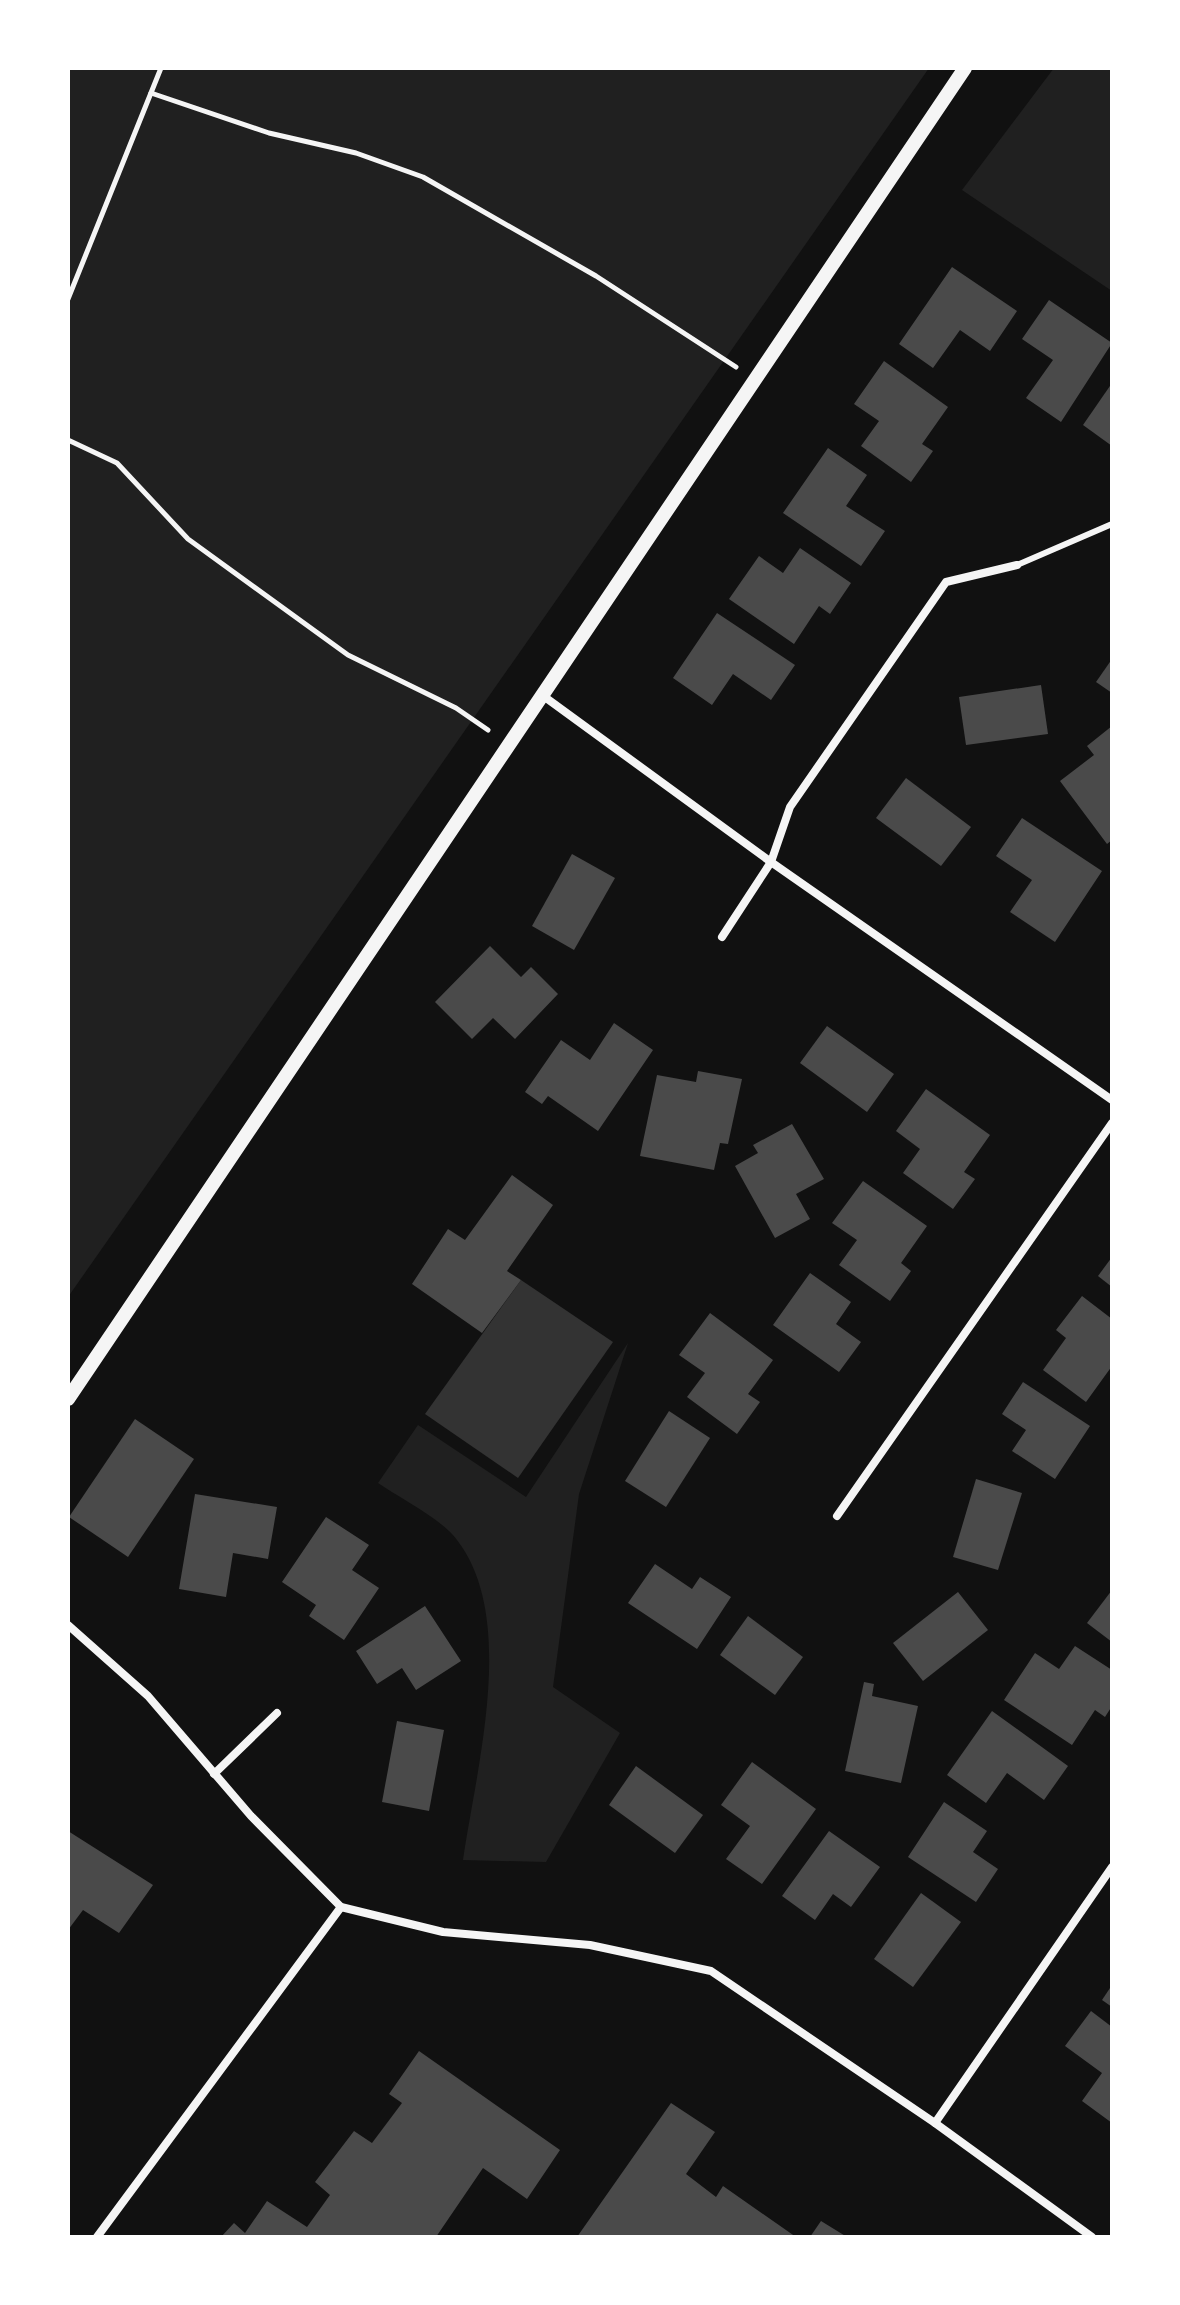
<svg xmlns="http://www.w3.org/2000/svg" width="1180" height="2305" font-family="Signika,sans-serif">
<style>
.green{fill:#202020}
.water{fill:#333}
.building{fill:#4a4a4a}
.lines{fill:none;stroke-linecap:round;stroke-linejoin:round}
.path{stroke:#f5f5f5;stroke-width:5}
.service{stroke:#f5f5f5;stroke-width:6}
.minor{stroke:#f5f5f5;stroke-width:8}
.tertiary{stroke:#f5f5f5;stroke-width:14}
</style>
<rect width="100%" height="100%" fill="#111"/>
<g class="green">
<path d="M68 68H929L68 1297Z"/>
<path d="M1054 68H1112V291L962 190Z"/>
<path d="M628 1343 579 1494 553 1687 620 1733 546 1862 463 1860C476 1769 518 1619 457 1540 443 1520 400 1498 378 1483L418 1425 526 1497Z"/>
</g>
<path class="water" d="M521 1280 613 1342 518 1478 425 1414Z"/>
<g class="building">
<path d="M952 267 1017 311 990 351 960 330 933 368 899 344Z"/>
<path d="M1049 300 1112 343 1061 422 1026 398 1053 360 1022 339Z"/>
<path d="M884 361 948 407 922 444 933 451 911 482 861 446 879 421 854 404Z"/>
<path d="M1112 383V446L1083 425Z"/>
<path d="M828 448 867 475 846 506 885 531 861 566 783 513Z"/>
<path d="M800 548 851 583 830 614 819 606 794 644 729 599 759 556 783 573Z"/>
<path d="M717 613 795 665 771 700 733 674 712 705 673 678Z"/>
<path d="M1112 659V693L1096 682Z"/>
<path d="M1041 685 1048 734 966 745 959 697Z"/>
<path d="M1112 726V840L1107 844 1060 781 1094 755 1087 746Z"/>
<path d="M906 778 971 827 941 866 876 818Z"/>
<path d="M1022 818 1102 871 1055 942 1010 912 1032 880 996 856Z"/>
<path d="M572 854 615 878 574 950 532 926Z"/>
<path d="M490 946 521 977 531 967 558 994 515 1039 493 1018 472 1039 435 1002Z"/>
<path d="M614 1023 653 1050 598 1131 548 1096 542 1104 525 1092 561 1040 590 1060Z"/>
<path d="M827 1026 894 1074 867 1112 800 1063Z"/>
<path d="M698 1071 742 1079 728 1144 720 1143 714 1170 640 1156 657 1075 696 1082Z"/>
<path d="M926 1089 990 1135 964 1172 975 1179 953 1209 903 1173 920 1149 896 1131Z"/>
<path d="M792 1124 824 1179 796 1194 810 1219 775 1238 735 1166 758 1153 753 1145Z"/>
<path d="M512 1175 553 1205 507 1271 521 1280 482 1333 412 1284 448 1229 465 1240Z"/>
<path d="M863 1181 927 1226 901 1263 911 1271 890 1301 839 1265 857 1240 832 1223Z"/>
<path d="M1112 1257V1287L1098 1276Z"/>
<path d="M810 1273 851 1302 836 1324 861 1342 839 1372 773 1325Z"/>
<path d="M1082 1296 1112 1319V1366L1086 1402 1043 1370 1066 1338 1056 1330Z"/>
<path d="M710 1313 773 1360 748 1394 760 1402 737 1434 687 1397 705 1373 679 1355Z"/>
<path d="M1023 1382 1090 1426 1055 1479 1012 1451 1026 1430 1002 1414Z"/>
<path d="M669 1411 710 1438 666 1507 625 1481Z"/>
<path d="M135 1419 194 1459 128 1557 69 1517Z"/>
<path d="M976 1479 1022 1493 998 1570 953 1557Z"/>
<path d="M195 1494 277 1507 268 1559 233 1553 226 1597 179 1589Z"/>
<path d="M326 1517 369 1545 352 1570 379 1588 344 1640 309 1616 316 1605 282 1582Z"/>
<path d="M655 1564 692 1589 700 1577 731 1597 697 1649 628 1603Z"/>
<path d="M1112 1590V1642L1087 1623Z"/>
<path d="M958 1592 988 1630 923 1681 893 1643Z"/>
<path d="M425 1606 461 1661 416 1690 402 1668 377 1684 356 1651Z"/>
<path d="M748 1616 803 1657 775 1695 720 1655Z"/>
<path d="M1075 1646 1112 1670V1706L1105 1717 1095 1710 1072 1745 1004 1700 1035 1653 1059 1669Z"/>
<path d="M864 1682 874 1684 872 1696 918 1706 901 1783 845 1771Z"/>
<path d="M992 1711 1068 1766 1044 1800 1007 1773 986 1803 947 1775Z"/>
<path d="M397 1721 444 1730 429 1811 382 1802Z"/>
<path d="M752 1762 816 1809 762 1884 726 1859 750 1826 721 1805Z"/>
<path d="M636 1766 703 1815 675 1853 609 1805Z"/>
<path d="M944 1802 987 1831 973 1852 998 1869 976 1902 908 1857Z"/>
<path d="M68 1831 153 1885 119 1933 83 1910 68 1930Z"/>
<path d="M829 1831 880 1867 851 1907 833 1894 815 1920 782 1896Z"/>
<path d="M921 1893 961 1922 913 1987 874 1959Z"/>
<path d="M1112 1985V2007L1102 2000Z"/>
<path d="M1091 2011 1112 2027V2123L1082 2101 1102 2073 1065 2046Z"/>
<path d="M419 2051 560 2150 527 2199 483 2168 436 2237H221L234 2223 245 2233 267 2201 307 2227 330 2195 315 2182 354 2131 372 2143 402 2103 389 2094Z"/>
<path d="M671 2103 715 2132 686 2174 716 2197 723 2186 796 2237H577Z"/>
<path d="M821 2221 847 2237H810Z"/>
</g>
<g class="lines">
<g class="path">
<path d="M151 93 269 133 356 153 423 177 596 276 736 367"/>
<path d="M68 299 161 68"/>
<path d="M68 440 117 463 188 539 348 655 456 708 488 730"/>
</g>
<path class="service" d="M1017 565 1112 524"/>
<g class="minor">
<path d="M542 695 771 862 1112 1100"/>
<path d="M722 937 771 862 790 807 946 582 1017 565"/>
<path d="M837 1516 1112 1123"/>
<path d="M68 1625 148 1696 251 1816 341 1907 443 1932 590 1945 711 1971 935 2123 1092 2237"/>
<path d="M214 1774 277 1713"/>
<path d="M935 2123 1112 1867"/>
<path d="M97 2237 341 1907"/>
</g>
<path class="tertiary" d="M68 1399 965 68"/>
</g>
<rect width="1180" height="2305" fill="none" stroke="#ffffff" stroke-width="140"/>
</svg>
